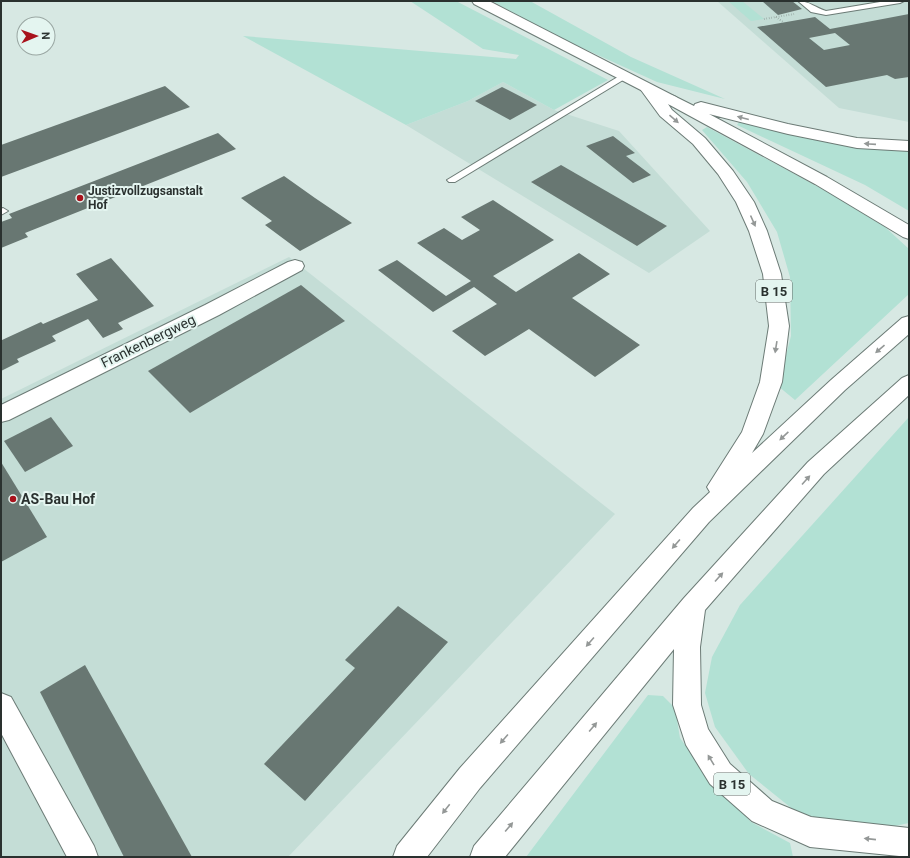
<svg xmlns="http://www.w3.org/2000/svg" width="910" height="858" font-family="Roboto,sans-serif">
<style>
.built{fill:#c4ddd6}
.green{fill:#b2e1d4}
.building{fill:#687772;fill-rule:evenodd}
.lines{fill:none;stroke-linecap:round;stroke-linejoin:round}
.lane-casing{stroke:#6c7b76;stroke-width:2}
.street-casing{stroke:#6c7b76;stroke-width:2}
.secondary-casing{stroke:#6c7b76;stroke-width:2}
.highway-casing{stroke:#6c7b76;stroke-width:2}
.path{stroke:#8a9793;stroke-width:2;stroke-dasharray:0.5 2;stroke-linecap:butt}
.lane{fill:#fff;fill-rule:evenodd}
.street{fill:#fff;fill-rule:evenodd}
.secondary{fill:#fff;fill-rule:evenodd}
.highway{fill:#fff;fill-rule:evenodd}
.oneway{fill:#949897}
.poi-dot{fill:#a8121c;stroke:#e4f5f0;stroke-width:1.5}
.labels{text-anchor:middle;stroke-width:4;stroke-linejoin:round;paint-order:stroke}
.far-poi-label{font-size:12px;font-weight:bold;fill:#2a312f;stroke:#e4f5f0;text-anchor:start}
.shield{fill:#e4f5f0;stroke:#626c69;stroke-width:1}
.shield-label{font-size:13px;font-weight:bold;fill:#2a312f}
.street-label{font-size:14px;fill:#2a312f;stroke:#e4f5f0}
.poi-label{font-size:14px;font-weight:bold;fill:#2a312f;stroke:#e4f5f0;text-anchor:start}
</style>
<rect width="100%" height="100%" fill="#d7e8e3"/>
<g class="built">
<path d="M717 1H909V122L839 108Z"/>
<path d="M503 82 554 110 619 131 710 231 649 273 406 125 468 101Z"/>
<path d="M289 257 615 514 288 857H1V399Z"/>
</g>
<g class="green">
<path d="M410 1H456L608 80 554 110 503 82 468 101 406 125 243 36 516 59 519 55 483 49Z"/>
<path d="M492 1H530L631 57 725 99 657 82 545 31Z"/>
<path d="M728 1H742L764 19 751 21Z"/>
<path d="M740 121 909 151V211L865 185 737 125Z"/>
<path d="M707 127 824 190 885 227 909 249V294L795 400 778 386 791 336 790 277 777 232 747 182 702 130Z"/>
<path d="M909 417V823L885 828 841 826 795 811 749 774 715 727 705 693 712 657 740 605Z"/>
<path d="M648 695 663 696 675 708 680 738 713 783 751 822 790 843 793 857H526Z"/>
</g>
<g class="building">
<path d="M762 1H792L802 9 778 15Z"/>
<path d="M909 14V77L895 79 887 75 826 87 757 27 815 17 830 29ZM835 33 850 45 824 50 809 38Z"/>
<path d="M165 86 190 107 1 177V145Z"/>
<path d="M502 87 537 105 510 120 475 101Z"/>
<path d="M218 133 236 149 25 233 28 237 1 248V222L12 218 9 214Z"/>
<path d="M613 136 635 153 626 156 651 175 633 183 586 146Z"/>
<path d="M561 165 667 226 637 246 531 182Z"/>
<path d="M284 176 315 198 352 223 300 251 265 225 272 221 241 198Z"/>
<path d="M493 200 554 240 493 276 516 292 579 253 610 274 572 298 640 345 595 377 529 329 485 356 452 331 497 304 474 287 433 312 378 270 397 260 446 296 471 281 417 243 444 228 462 240 480 230 461 217Z"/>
<path d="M111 258 154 306 118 323 123 329 103 338 88 319 52 336 56 341 17 359 19 362 1 371 2 340 41 322 43 324 98 300 76 274Z"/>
<path d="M301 285 345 321 190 413 148 371Z"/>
<path d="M51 417 73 446 25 472 4 441Z"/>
<path d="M1 462 47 537 1 562Z"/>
<path d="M398 606 448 642 305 801 264 764 355 668 345 660Z"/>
<path d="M85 665 192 857H124L40 692Z"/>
</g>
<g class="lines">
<defs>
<g id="lane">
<path d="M798 1C809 1 816 8 826 11L886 1H904L900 3 826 15 811 12Z"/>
<path d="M621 75H627L628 77 455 182H449L447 180Z"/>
<path d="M3 208 8 211 1 215V209Z"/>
</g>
<g id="street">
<path d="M295 260 302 262 304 266 302 270 219 315 9 420 1 422V405L205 305 288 262Z"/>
<path d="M1 693 11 697 94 846 98 857H67L1 733Z"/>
</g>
<path id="secondary" d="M472 1H489L676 97 679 100 676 103 671 105 666 103 474 4Z"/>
<g id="highway">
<path d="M649 85 654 87 664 99 666 97 671 95 676 97 694 106 695 104 701 102 788 124 857 138 909 141V151L857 148 788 134 709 114 827 177 909 225V239L903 237 815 184 668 104 672 110 705 138 733 171 754 202 767 231 781 274 789 326 782 382 763 434 752 453 831 380 902 318 909 316V334L845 390 709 522 480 788 427 857H393L397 846 460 768 693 508 710 492 707 487 742 432 760 382 769 326 763 274 749 231 736 202 718 174 693 144 660 116 641 90 644 87Z"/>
<path d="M909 375V395L824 474 705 610 700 647 701 705 708 729 730 764 772 801 811 817 909 828V857L810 847 752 821 710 784 686 745 673 705 674 649 505 857H470L474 846 684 598 808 462 902 378Z"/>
</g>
</defs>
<use href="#lane" class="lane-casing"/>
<use href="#street" class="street-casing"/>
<use href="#secondary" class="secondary-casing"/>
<use href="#highway" class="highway-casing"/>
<g class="path">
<path d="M776 17 783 22"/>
<path d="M764 19 794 14"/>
</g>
<use href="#lane" class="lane"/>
<use href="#street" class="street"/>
<use href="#secondary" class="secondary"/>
<use href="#highway" class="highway"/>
</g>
<defs><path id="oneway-solid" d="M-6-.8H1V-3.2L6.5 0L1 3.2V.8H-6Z"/></defs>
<g class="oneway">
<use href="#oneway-solid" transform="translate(743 118) rotate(-165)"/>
<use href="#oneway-solid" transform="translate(674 119) rotate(41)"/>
<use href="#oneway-solid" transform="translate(870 144) rotate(-176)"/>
<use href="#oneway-solid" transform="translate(753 221) rotate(66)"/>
<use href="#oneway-solid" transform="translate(776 347) rotate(99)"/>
<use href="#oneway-solid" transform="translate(880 349) rotate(139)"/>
<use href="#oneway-solid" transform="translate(784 436) rotate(137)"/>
<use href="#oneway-solid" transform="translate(806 480) rotate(-48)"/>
<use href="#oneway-solid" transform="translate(676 544) rotate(131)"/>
<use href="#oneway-solid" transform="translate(719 577) rotate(-48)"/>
<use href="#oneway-solid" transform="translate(590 642) rotate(131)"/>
<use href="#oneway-solid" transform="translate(593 727) rotate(-50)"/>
<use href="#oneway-solid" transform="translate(504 739) rotate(131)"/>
<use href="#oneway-solid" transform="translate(711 760) rotate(-121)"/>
<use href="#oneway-solid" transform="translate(446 809) rotate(128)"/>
<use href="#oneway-solid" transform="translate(509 827) rotate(-50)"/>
<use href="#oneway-solid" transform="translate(870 839) rotate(-174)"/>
</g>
<g class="poi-dot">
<circle cx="80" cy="198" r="4"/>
<circle cx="13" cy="499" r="4"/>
</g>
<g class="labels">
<g class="far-poi-label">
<text x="88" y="195">Justizvollzugsanstalt<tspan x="88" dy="14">Hof</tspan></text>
</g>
<g class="shield">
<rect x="756" y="280" width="36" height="22" rx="3"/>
<rect x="714" y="773" width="36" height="22" rx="3"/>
</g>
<g class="shield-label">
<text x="774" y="296">B 15</text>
<text x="732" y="789">B 15</text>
</g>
<g class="street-label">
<text transform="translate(148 341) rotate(-26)" y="5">Frankenbergweg</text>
</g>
<g class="poi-label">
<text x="21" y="504">AS-Bau Hof</text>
</g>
</g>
<rect width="910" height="858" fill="none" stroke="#2a312f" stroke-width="4"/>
<g transform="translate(36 36) rotate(88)"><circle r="19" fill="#e4f5f0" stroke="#9aa7a3"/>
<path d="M0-3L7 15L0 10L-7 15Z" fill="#a8121c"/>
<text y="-6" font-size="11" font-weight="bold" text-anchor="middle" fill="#2a312f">N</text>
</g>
</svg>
